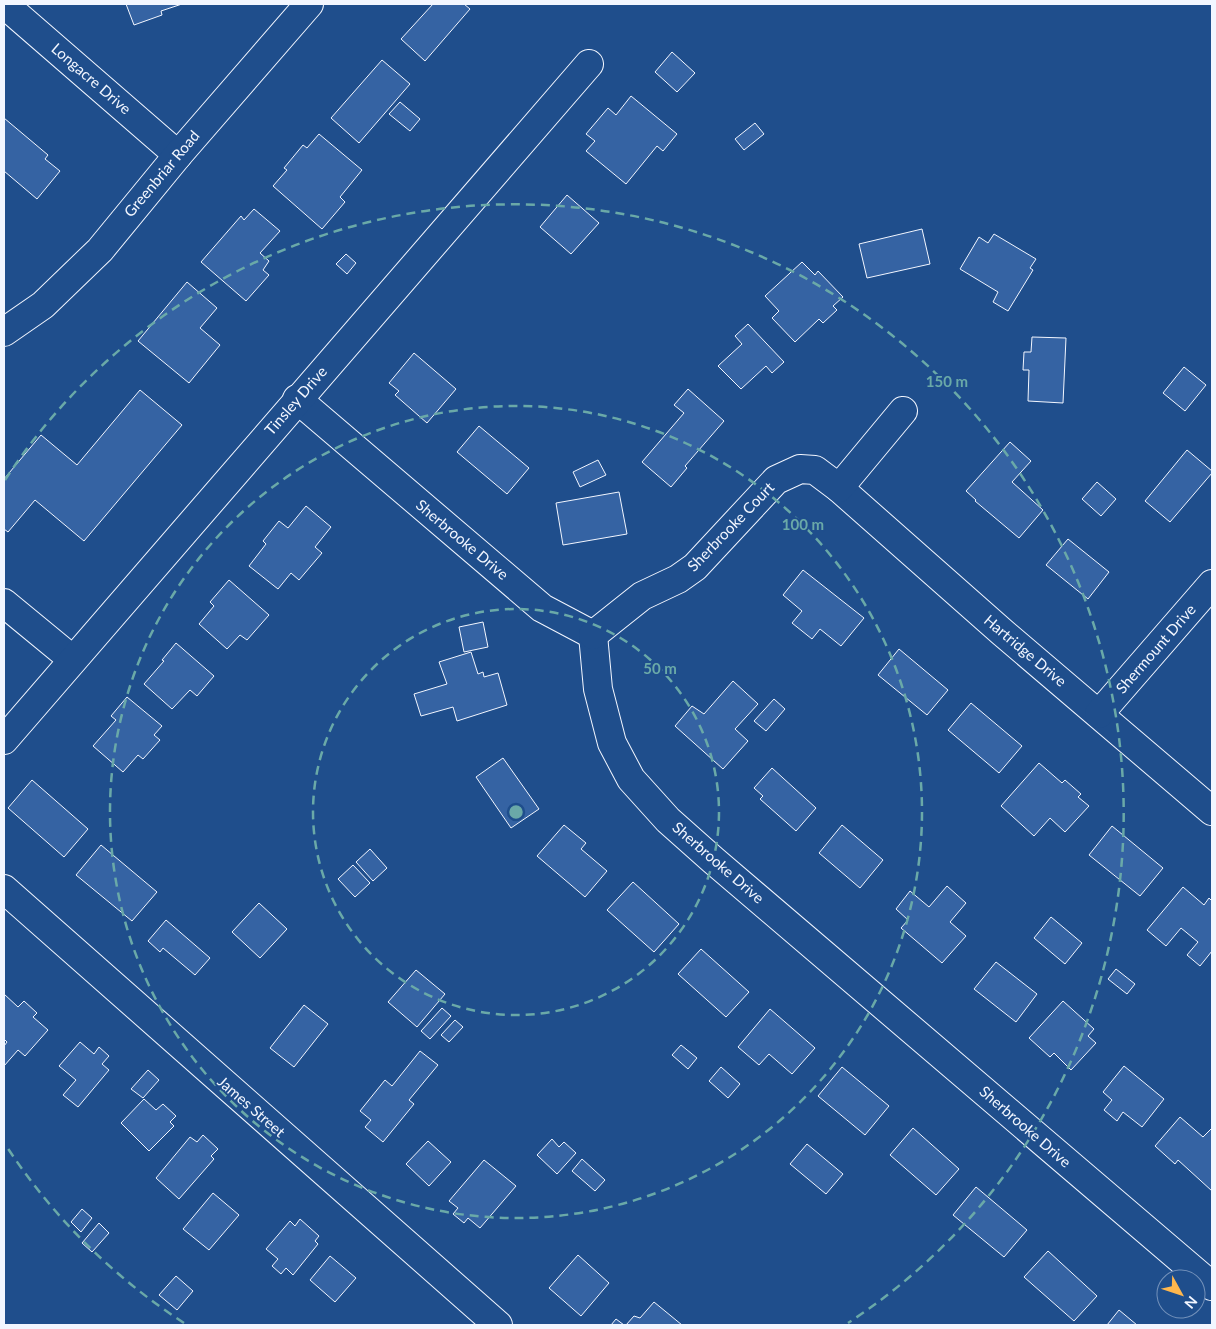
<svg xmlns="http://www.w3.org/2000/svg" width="1216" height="1329" font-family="Lato,sans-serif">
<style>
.building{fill:#3563a3;stroke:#f2f6ff}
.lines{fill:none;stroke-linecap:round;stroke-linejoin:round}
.minor-casing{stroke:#f2f6ff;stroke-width:30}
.minor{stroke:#1f4e8c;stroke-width:28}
.ring{fill:none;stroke:#6aa9a8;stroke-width:2.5;stroke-dasharray:9 6}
.labels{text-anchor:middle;stroke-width:4;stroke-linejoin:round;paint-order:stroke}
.street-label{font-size:15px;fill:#f2f6ff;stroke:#1f4e8c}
.centre{fill:#6aa9a8;stroke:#1f4e8c;stroke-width:2.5}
.ring-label{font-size:15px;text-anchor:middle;font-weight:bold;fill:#6aa9a8;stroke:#1f4e8c;stroke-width:4;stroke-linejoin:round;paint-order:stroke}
</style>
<rect width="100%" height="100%" fill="#1f4e8c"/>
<g class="building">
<path d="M126 4H182L161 11 162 15 134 25Z"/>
<path d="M433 4H464L470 9 425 61 401 39Z"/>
<path d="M672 52 695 73 677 92 655 72Z"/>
<path d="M382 60 410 84 359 143 331 118Z"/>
<path d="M631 96 677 134 663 151 657 146 626 184 586 151 595 141 586 134 608 108 616 115Z"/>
<path d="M400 102 420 119 410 131 389 114Z"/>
<path d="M4 118 48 155 45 159 60 171 37 199 4 171Z"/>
<path d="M755 123 764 134 744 150 735 139Z"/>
<path d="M319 134 362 170 340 197 345 202 322 229 273 186 287 170 284 168 303 145 307 148Z"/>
<path d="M567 195 599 223 571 254 540 227Z"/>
<path d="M254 209 280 231 260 253 269 261 263 270 269 275 246 301 201 262 241 216 244 220Z"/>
<path d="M922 229 930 264 867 278 859 244Z"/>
<path d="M994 234 1036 259 1030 268 1033 270 1008 311 993 302 998 292 960 269 979 237 988 243Z"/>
<path d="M346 254 356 263 347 274 336 264Z"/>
<path d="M802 262 815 275 818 271 843 297 833 306 837 310 823 323 819 319 795 342 772 318 779 311 765 296Z"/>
<path d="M187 282 217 308 200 328 220 345 189 383 138 341Z"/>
<path d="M748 324 784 362 772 373 766 366 741 389 718 366 742 344 735 336Z"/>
<path d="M1032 337 1066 338 1063 403 1028 401 1029 370H1023L1024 352H1031Z"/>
<path d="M414 353 456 389 427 423 395 395 399 391 389 383Z"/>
<path d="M1184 367 1206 385 1185 411 1163 393Z"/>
<path d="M688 389 724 421 685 466 687 468 671 487 642 462 684 413 674 405Z"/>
<path d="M140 390 182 425 84 541 35 500 8 532 4 529V479L41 435 77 465Z"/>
<path d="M479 426 529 468 507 494 457 452Z"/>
<path d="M1010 442 1031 461 1012 482 1043 510 1019 538 975 501 976 500 966 491Z"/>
<path d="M1187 450 1212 471V473L1170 522 1145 501Z"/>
<path d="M598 460 606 475 580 487 573 472Z"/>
<path d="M1097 482 1116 499 1101 516 1082 499Z"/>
<path d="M619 492 627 534 563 545 556 503Z"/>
<path d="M306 506 331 527 315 547 322 553 299 580 291 573 278 589 249 566 266 544 263 541 279 521 288 528Z"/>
<path d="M1068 539 1109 572 1088 599 1046 565Z"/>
<path d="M803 570 864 618 841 646 820 629 812 639 792 623 802 611 783 595Z"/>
<path d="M229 580 269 615 247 640 240 635 227 649 199 624 214 606 210 602Z"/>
<path d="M483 622 488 647 464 652 459 627Z"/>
<path d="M176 643 214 676 197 696 190 690 172 709 144 684 164 661 162 660Z"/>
<path d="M899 649 948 690 927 715 878 675Z"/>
<path d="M471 652 478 674 483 672 484 677 498 673 507 705 457 721 453 707 421 716 414 694 447 684 439 662Z"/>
<path d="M733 681 758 704 735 729 748 741 723 769 675 726 692 706 704 714Z"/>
<path d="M127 697 162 726 154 735 160 740 143 759 138 755 123 772 93 746 116 720 111 716Z"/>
<path d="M774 699 785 709 766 731 754 721Z"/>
<path d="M971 703 1022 746 999 773 948 730Z"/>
<path d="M503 758 539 809 511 828 476 777Z"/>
<path d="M1039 763 1062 783 1065 780 1081 794 1078 797 1089 806 1065 832 1050 818 1034 836 1001 806Z"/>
<path d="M772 768 816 808 796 831 760 799 763 796 754 788Z"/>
<path d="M32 780 88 829 64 857 8 808Z"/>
<path d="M564 825 586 843 581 849 607 871 585 897 537 856Z"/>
<path d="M842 825 883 860 860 888 819 853Z"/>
<path d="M1112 826 1163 868 1140 896 1089 855Z"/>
<path d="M101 845 157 892 132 921 76 875Z"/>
<path d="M370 849 387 868 373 881 356 862Z"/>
<path d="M353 865 370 883 355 897 338 879Z"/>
<path d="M633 882 679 924 654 952 607 910Z"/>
<path d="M947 886 966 903 950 922 966 936 942 963 901 928 908 920 896 909 910 891 929 907Z"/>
<path d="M1183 887 1204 905 1209 898 1212 901V951L1200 966 1187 955 1198 942 1181 928 1166 946 1147 930Z"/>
<path d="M259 903 287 929 260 958 232 932Z"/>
<path d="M1051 917 1082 943 1065 964 1034 938Z"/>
<path d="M166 920 210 958 195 975 163 948 160 952 148 941Z"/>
<path d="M701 949 749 992 726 1017 678 974Z"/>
<path d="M996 962 1037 994 1016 1022 974 989Z"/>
<path d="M1116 969 1135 984 1127 994 1108 979Z"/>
<path d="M416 970 445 994 417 1027 388 1002Z"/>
<path d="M4 994 18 1007 24 1001 37 1013 33 1017 48 1030 25 1056 18 1050 4 1066V1046L7 1042 4 1039Z"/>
<path d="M1063 1001 1094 1029 1088 1036 1096 1043 1071 1070 1054 1053 1050 1057 1029 1038Z"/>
<path d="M304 1005 328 1024 294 1067 270 1048Z"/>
<path d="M442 1008 451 1016 430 1039 421 1031Z"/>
<path d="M770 1009 815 1048 792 1074 769 1054 759 1065 738 1047Z"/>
<path d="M455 1020 463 1027 449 1042 441 1035Z"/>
<path d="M80 1042 94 1054 99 1047 109 1056 102 1064 109 1070 78 1107 63 1095 76 1080 59 1066Z"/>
<path d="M681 1045 697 1058 688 1069 672 1055Z"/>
<path d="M420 1051 438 1065 409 1100 414 1104 383 1142 365 1127 371 1120 360 1111 385 1080 392 1086Z"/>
<path d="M1124 1066 1164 1099 1142 1127 1123 1112 1117 1121 1104 1110 1112 1100 1103 1092Z"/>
<path d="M721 1067 740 1084 728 1098 709 1081Z"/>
<path d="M842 1067 889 1106 865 1135 818 1096Z"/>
<path d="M148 1070 159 1080 143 1098 131 1089Z"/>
<path d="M144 1099 156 1110 163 1104 176 1116 170 1122 174 1126 149 1151 121 1123Z"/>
<path d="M1180 1117 1203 1137 1212 1128V1191L1178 1160 1175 1164 1155 1146Z"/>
<path d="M913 1128 959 1169 936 1195 890 1155Z"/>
<path d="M203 1135 218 1149 211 1156 214 1159 179 1199 156 1178 190 1137 197 1142Z"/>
<path d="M552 1139 559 1147 564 1142 576 1153 557 1174 537 1155Z"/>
<path d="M428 1141 451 1162 429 1186 406 1164Z"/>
<path d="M807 1144 843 1174 826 1194 790 1164Z"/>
<path d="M582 1159 605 1180 595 1191 572 1171Z"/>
<path d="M484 1160 516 1186 480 1228 468 1218 464 1223 453 1214 458 1208 449 1201Z"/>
<path d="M976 1187 1027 1230 1004 1257 953 1215Z"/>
<path d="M213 1193 239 1215 209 1250 183 1229Z"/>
<path d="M82 1209 92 1218 81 1232 71 1222Z"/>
<path d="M300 1219 319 1236 315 1241 318 1244 293 1275 286 1268 281 1274 272 1266 278 1259 266 1249 290 1221 295 1226Z"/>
<path d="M99 1223 109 1233 92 1252 82 1243Z"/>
<path d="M1048 1251 1097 1296 1074 1321 1024 1277Z"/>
<path d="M578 1255 609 1283 581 1316 549 1288Z"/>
<path d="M330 1256 356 1278 335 1302 310 1280Z"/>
<path d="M176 1276 193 1291 177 1310 159 1295Z"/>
<path d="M654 1302 682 1325H626L634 1316 640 1318Z"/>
<path d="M1119 1310 1137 1325H1107Z"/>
<path d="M616 1319 624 1325H611Z"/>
</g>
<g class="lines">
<defs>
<g id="minor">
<path d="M4 4 178 155"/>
<path d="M4 332 43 305 100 250 178 155 309 4"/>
<path d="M297 399 542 608 593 635"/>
<path d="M839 488 1002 632 1212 811"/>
<path d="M4 603 72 659"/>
<path d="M593 635 598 689 612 743 631 779 668 820 713 860 1212 1286"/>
<path d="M593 635 642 596 678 579 695 567 776 480 800 469 815 470 839 488 903 411"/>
<path d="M1099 714 1212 584"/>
<path d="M4 740 589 64"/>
<path d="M4 889 498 1325"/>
</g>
</defs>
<use href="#minor" class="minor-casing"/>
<use href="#minor" class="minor"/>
</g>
<g class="ring">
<circle cx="516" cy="812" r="203"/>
<circle cx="516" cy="812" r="406"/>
<path d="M184 1323A609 609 0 0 1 5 1144M5 480A609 609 0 1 1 848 1323"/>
</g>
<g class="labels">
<g class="street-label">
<text transform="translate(91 79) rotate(41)" y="5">Longacre Drive</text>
<text transform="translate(162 174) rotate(-50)" y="5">Greenbriar Road</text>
<text transform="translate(296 401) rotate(-49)" y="5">Tinsley Drive</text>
<text transform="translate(731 527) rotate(-46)" y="5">Sherbrooke Court</text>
<text transform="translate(462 540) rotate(40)" y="5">Sherbrooke Drive</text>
<text transform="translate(1156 649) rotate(-49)" y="5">Shermount Drive</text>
<text transform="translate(1025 651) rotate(40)" y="5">Hartridge Drive</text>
<text transform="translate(718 863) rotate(41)" y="5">Sherbrooke Drive</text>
<text transform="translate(251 1107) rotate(41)" y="5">James Street</text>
<text transform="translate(1025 1127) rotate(41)" y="5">Sherbrooke Drive</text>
</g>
</g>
<circle cx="516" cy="812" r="8" class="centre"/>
<g class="ring-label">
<text x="947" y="387">150 m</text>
<text x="803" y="530">100 m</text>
<text x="660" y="674">50 m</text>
</g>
<rect width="1216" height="1329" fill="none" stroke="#f2f6ff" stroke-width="10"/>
<g transform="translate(1181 1294) rotate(130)"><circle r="24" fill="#1f4e8c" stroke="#7391ba"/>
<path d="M0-4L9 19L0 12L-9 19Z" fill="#ffb74d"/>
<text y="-8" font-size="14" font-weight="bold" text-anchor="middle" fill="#f2f6ff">N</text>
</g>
</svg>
